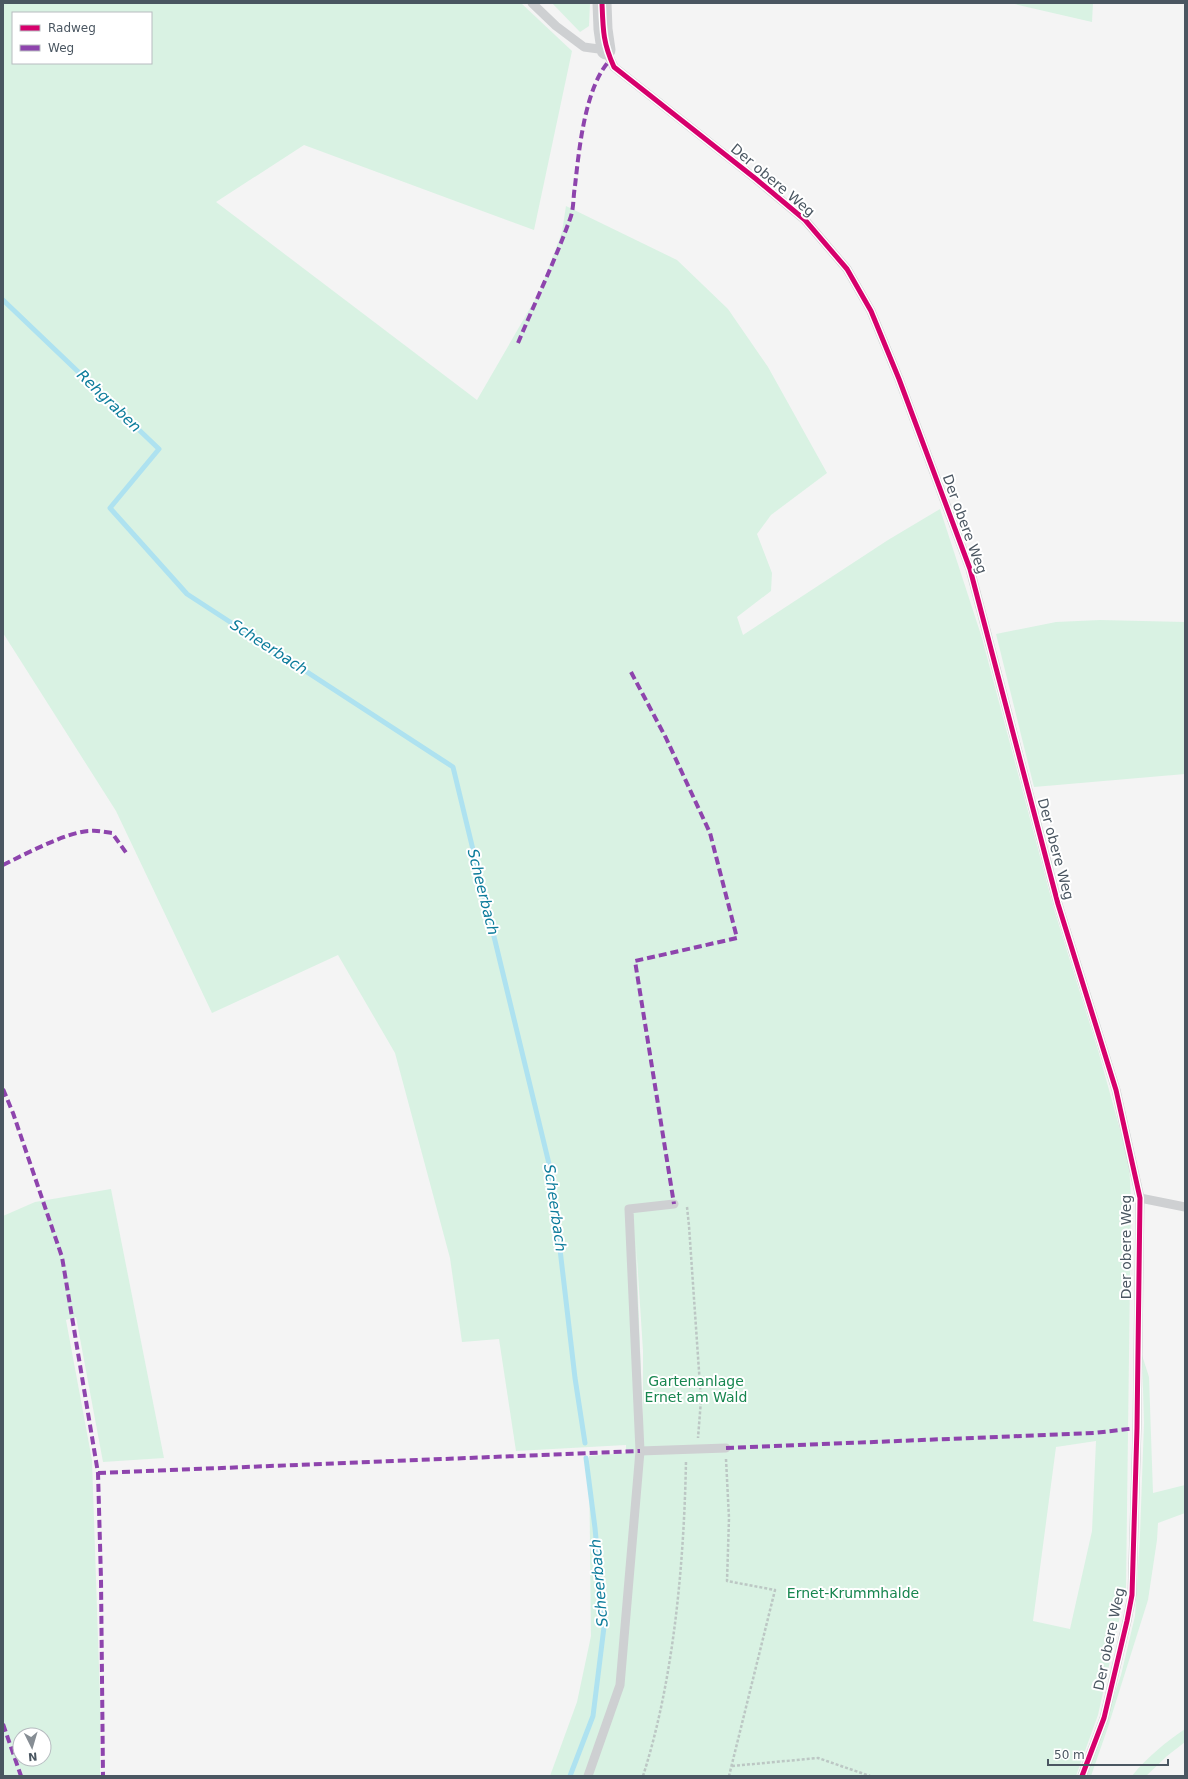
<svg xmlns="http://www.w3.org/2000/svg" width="1188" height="1779" font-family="'DejaVu Sans',sans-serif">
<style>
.green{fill:#d9f2e3;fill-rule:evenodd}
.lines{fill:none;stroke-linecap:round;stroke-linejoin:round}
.stream{stroke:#aee2f0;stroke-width:5}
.path{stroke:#bcc7c4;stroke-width:2.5;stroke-dasharray:3 2;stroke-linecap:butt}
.service{stroke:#ced0d2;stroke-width:9}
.minor{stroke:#ced0d2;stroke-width:19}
.quiet{stroke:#8e44ad;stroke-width:4;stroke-dasharray:8 4;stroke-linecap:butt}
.cycleway-casing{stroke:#fff;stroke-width:8}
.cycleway{stroke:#d6006c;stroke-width:5}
.labels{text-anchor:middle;stroke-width:4;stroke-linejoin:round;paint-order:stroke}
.street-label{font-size:14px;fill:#4a5661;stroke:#fff}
.park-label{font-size:14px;fill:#17864f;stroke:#fff}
.water-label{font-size:15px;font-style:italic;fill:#0c7c9b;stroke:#fff}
</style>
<rect width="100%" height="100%" fill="#f4f4f4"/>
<g class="green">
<path d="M3 3H521L572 51 534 230 304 145 216 202 477 400 540 291 562 232 566 206 677 260 728 309 768 367 827 473 771 515 757 534 772 573 771 591 737 617 743 635 888 540 940 509 982 638 1054 909 1098 1050 1129 1162 1131 1199 1126 1589 1098 1715 1076 1776H550L577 1702 591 1636 589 1456 626 1453V1445L516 1451 499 1339 462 1342 450 1258 395 1053 338 955 212 1013 116 811 3 633ZM13 13H151V63H13ZM636 1243 643 1351V1424ZM1096 1441 1092 1531 1070 1629 1033 1621 1056 1447Z"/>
<path d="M552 3H590L589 26 580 32Z"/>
<path d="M1010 3H1093L1092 22Z"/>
<path d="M1100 620 1185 622V774L1034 787 996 634 1056 622Z"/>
<path d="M111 1189 164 1458 103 1462 76 1317 66 1320 92 1460 100 1698V1776H3V1216L35 1202ZM20 1735H44V1759H20Z"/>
<path d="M1142 1355 1149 1377 1153 1493 1185 1485V1513L1158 1523 1157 1540 1148 1600 1108 1727 1091 1776H1086L1121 1675 1135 1616 1140 1535 1144 1423Z"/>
<path d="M1185 1729V1742L1167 1756 1146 1776H1132C1146 1758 1166 1742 1185 1729Z"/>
</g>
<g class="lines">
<g class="stream">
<path d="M3 300 159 449 110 508 187 594 453 767 551 1172 575 1378 585 1443"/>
<path d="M570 1776 593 1716 604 1627 595 1528 586 1458"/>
</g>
<g class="path">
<path d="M687 1207 689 1226 701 1400 698 1438"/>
<path d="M726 1459 729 1518 727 1581 775 1590 729 1776"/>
<path d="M732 1766 818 1758 870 1776"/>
<path d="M643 1776C674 1679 684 1563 686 1461"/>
</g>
<g class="service">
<path d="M532 3 556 26 584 47 606 50 614 67 756 179 805 220 847 269 871 311 899 379 970 569 1058 904 1116 1090 1140 1198 1137 1428 1132 1595 1127 1621 1104 1718 1082 1776"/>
<path d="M1140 1198 1185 1207"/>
<path d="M640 1451 726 1448"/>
<path d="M588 1776 620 1685 640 1451 629 1209 674 1204"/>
</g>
<path class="minor" d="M602 3 603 29 606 50"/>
<g class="quiet">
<path d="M518 343C535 302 555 261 570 219 574 209 573 197 575 186 579 150 585 85 611 59"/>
<path d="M631 672 666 738 710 833 737 938 635 961 674 1204"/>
<path d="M3 865C23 855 69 831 90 831 97 830 104 832 112 833L127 854"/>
<path d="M3 1089 13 1113 62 1257 98 1473 101 1579 103 1776"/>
<path d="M726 1448 1094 1433 1137 1428"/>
<path d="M98 1473 640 1451"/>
<path d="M3 1724 21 1776"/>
</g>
<defs>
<path id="cycleway" d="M602 3C603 30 603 43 614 67L756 179 805 220 847 269 871 311 899 379 970 569 1058 904 1116 1090 1140 1198 1137 1428 1132 1595 1127 1621 1104 1718 1082 1776"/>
</defs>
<use href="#cycleway" class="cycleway-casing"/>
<use href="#cycleway" class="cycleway"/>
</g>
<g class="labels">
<g class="street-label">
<text transform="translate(773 180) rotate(40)" y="5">Der obere Weg</text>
<text transform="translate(965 524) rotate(70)" y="5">Der obere Weg</text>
<text transform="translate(1056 849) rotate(75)" y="5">Der obere Weg</text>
<text transform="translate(1126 1247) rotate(-90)" y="5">Der obere Weg</text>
<text transform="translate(1109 1639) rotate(-78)" y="5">Der obere Weg</text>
</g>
<g class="park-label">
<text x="696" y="1386">Gartenanlage<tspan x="696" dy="16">Ernet am Wald</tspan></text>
<text x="853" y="1598">Ernet-Krummhalde</text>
</g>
<g class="water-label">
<text transform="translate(109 401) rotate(44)" y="5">Rehgraben</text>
<text transform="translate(269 647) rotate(33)" y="5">Scheerbach</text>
<text transform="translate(483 892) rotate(76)" y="5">Scheerbach</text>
<text transform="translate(555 1208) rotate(82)" y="5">Scheerbach</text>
<text transform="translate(599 1583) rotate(-95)" y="5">Scheerbach</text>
</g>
</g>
<rect width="1188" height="1779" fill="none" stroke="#4a5661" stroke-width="8"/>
<rect x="12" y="12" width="140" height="52" fill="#ffffff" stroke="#b7bbc0"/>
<rect x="20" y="25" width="20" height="6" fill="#d6006c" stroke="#b7bbc0"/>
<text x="48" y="32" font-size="12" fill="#4a5661">Radweg</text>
<rect x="20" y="45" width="20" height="6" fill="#8e44ad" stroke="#b7bbc0"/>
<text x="48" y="52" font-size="12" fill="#4a5661">Weg</text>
<g transform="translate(32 1747) rotate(175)"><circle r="19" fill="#ffffff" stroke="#b7bbc0"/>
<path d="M0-3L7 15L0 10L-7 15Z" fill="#868d94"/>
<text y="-6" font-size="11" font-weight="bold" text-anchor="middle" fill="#4a5661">N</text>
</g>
<path d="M1048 1759v6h120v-6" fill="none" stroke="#4a5661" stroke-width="2"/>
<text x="1054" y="1759" font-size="12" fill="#4a5661" stroke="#ffffff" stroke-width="3" paint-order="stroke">50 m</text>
</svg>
